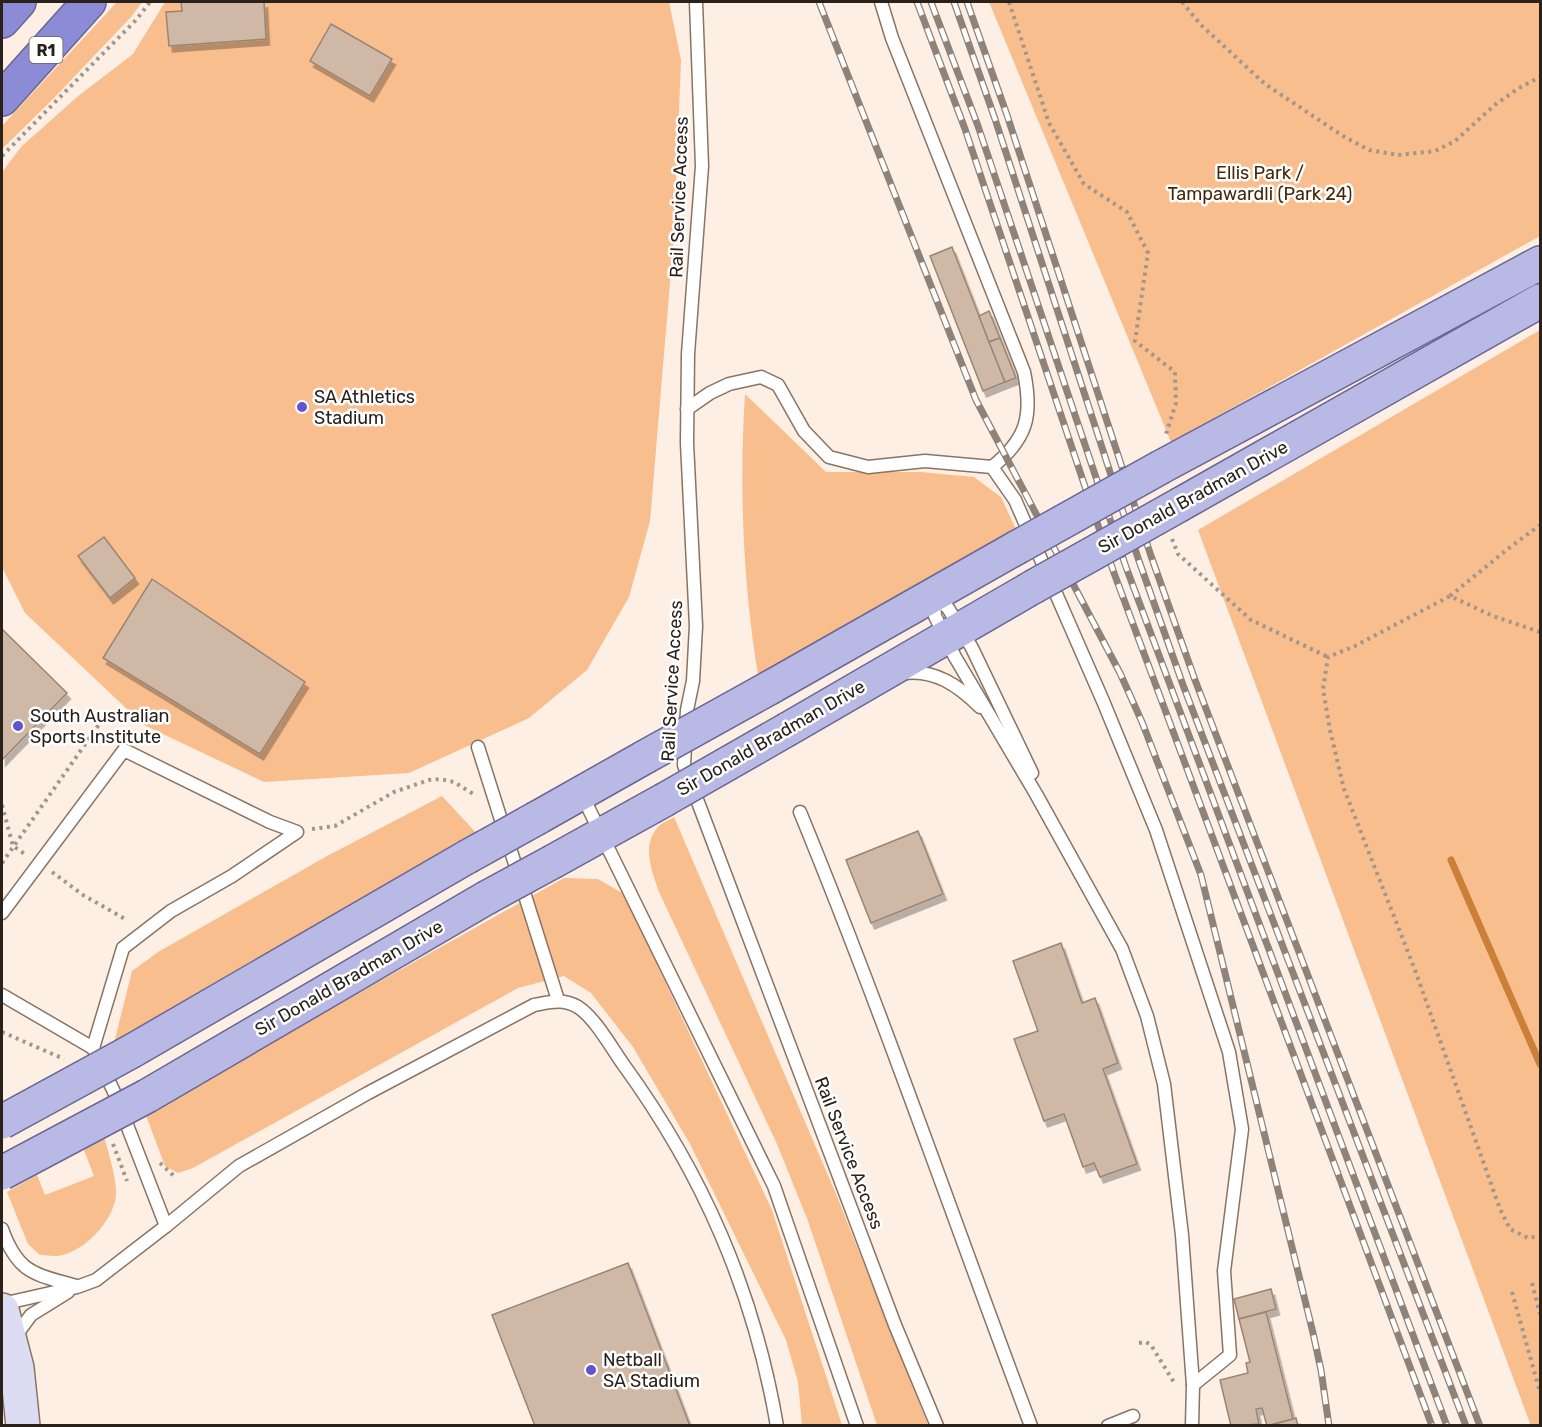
<svg xmlns="http://www.w3.org/2000/svg" width="1542" height="1427" font-family="Rubik,sans-serif">
<style>
.green{fill:#f8be8d}
.lines{fill:none;stroke-linecap:round;stroke-linejoin:round}
.stream{stroke:#ca8039;stroke-width:7}
.building{fill:#cfb8a5;stroke:#9a8573;stroke-width:1.5;filter:url(#shadow)}
.lane-casing{stroke:#897463;stroke-width:15}
.secondary-casing{stroke:#897463;stroke-width:36}
.primary-casing{stroke:#696694;stroke-width:36}
.highway-casing{stroke:#696694;stroke-width:36}
.path{stroke:#a1958c;stroke-width:4;stroke-dasharray:3 4.5;stroke-linecap:butt}
.lane{stroke:#fff;stroke-width:12}
.secondary{stroke:#dcdcf3;stroke-width:33}
.primary{stroke:#b9b9e6;stroke-width:33}
.highway{stroke:#8b8bd6;stroke-width:33}
.rail-casing{stroke:#8e8279;stroke-width:7}
.rail{stroke:#fff;stroke-width:4.5;stroke-dasharray:14;stroke-linecap:butt}
.primary-bridge-casing{stroke:#696694;stroke-width:36;stroke-linecap:butt}
.primary-bridge{stroke:#b9b9e6;stroke-width:33}
.poi-dot{fill:#6055ce;stroke:#fff;stroke-width:2}
.labels{text-anchor:middle;stroke-width:5;stroke-linejoin:round;paint-order:stroke}
.shield{fill:#fff;stroke:#6a645f;stroke-width:1.5}
.shield-label{font-size:16px;font-weight:bold;fill:#2a211a}
.park-label{font-size:18px;fill:#462709;stroke:#fff}
.street-label{font-size:18px;fill:#2a211a;stroke:#fff}
.poi-label{font-size:18px;fill:#2a211a;stroke:#fff;text-anchor:start}
</style>
<defs>
<filter id="shadow"><feDropShadow dx="3.5" dy="6" stdDeviation="0" flood-color="#0004"/></filter>
</defs>
<rect width="100%" height="100%" fill="#feefe4"/>
<g class="green">
<path d="M117 2H142L132 16 55 97 2 149V126Z"/>
<path d="M165 2H669L681 60 674 235 650 521 629 597 587 670 529 718 409 773 264 782 144 725 25 613 2 567V172L22 146 77 97 133 54Z"/>
<path d="M989 2H1540V236L1171 442Z"/>
<path d="M1540 330V1425L1531 1426 1198 530Z"/>
<path d="M745 394 826 472H921L974 477 1001 497 1019 536 759 681C743 587 739 490 745 394Z"/>
<path d="M442 796 478 835 113 1047 132 971 158 952 327 856Z"/>
<path d="M674 817 836 1194 928 1425H877L808 1221 777 1144 659 892C652 871 641 846 658 827 661 823 670 820 674 817Z"/>
<path d="M564 878 598 879 624 894 772 1210 842 1425H802L798 1382 786 1340 690 1144 633 1047 591 993 564 976 518 988 193 1168 178 1173 165 1166 145 1113Z"/>
<path d="M104 1137C109 1155 115 1173 116 1191 117 1217 87 1249 63 1255 56 1257 47 1255 40 1255L28 1244 7 1192 37 1175 45 1195 94 1176 84 1150Z"/>
</g>
<g class="lines">
<path class="stream" d="M1451 860 1540 1064"/>
</g>
<g class="building">
<path d="M181 2H264L266 39 169 46 166 12 182 11Z"/>
<path d="M331 24 392 59 370 96 310 61Z"/>
<path d="M952 247 1005 382 983 391 930 256Z"/>
<path d="M989 311 1000 338 989 342 979 316Z"/>
<path d="M1000 338 1016 378 1005 382 989 342Z"/>
<path d="M104 537 135 578 110 598 78 556Z"/>
<path d="M152 579 305 682 260 754 103 658Z"/>
<path d="M2 629 67 693 2 760Z"/>
<path d="M918 831 943 894 871 923 846 860Z"/>
<path d="M1061 943 1082 1003 1095 998 1118 1063 1103 1069 1137 1164 1100 1177 1094 1163 1083 1167 1064 1114 1044 1121 1014 1039 1038 1031 1013 961Z"/>
<path d="M628 1263 690 1426H535L492 1315Z"/>
<path d="M1271 1289 1276 1309 1239 1319 1234 1299Z"/>
<path d="M1266 1312 1293 1419 1267 1426 1262 1408 1256 1409 1259 1424 1231 1426 1220 1380 1248 1373 1246 1363 1250 1362 1239 1319Z"/>
<path d="M1296 1418 1298 1426H1267L1293 1419Z"/>
</g>
<g class="lines">
<defs>
<g id="lane">
<path d="M696 2 702 166 688 354 687 443 696 626 693 681 687 710 684 765 895 1325 937 1426"/>
<path d="M881 2 892 38 1024 372C1033 416 1027 439 992 467"/>
<path d="M687 409 710 393 729 384 761 377 778 385 804 431 829 457 868 467 925 461 992 467 1015 500 1103 701 1156 830 1229 1052 1242 1129 1224 1271 1230 1355 1193 1385"/>
<path d="M936 597 948 608 972 648 1032 773"/>
<path d="M934 599 935 616 955 657 1036 794 1122 949 1147 1016 1164 1084 1182 1235 1193 1385 1192 1426"/>
<path d="M904 673C935 669 959 686 980 707"/>
<path d="M478 747 558 1000"/>
<path d="M582 795 774 1186 857 1426"/>
<path d="M800 812C883 1014 954 1221 1031 1426"/>
<path d="M2 913 124 750 270 822 297 832 232 876 171 911 123 948 93 1048"/>
<path d="M2 995 93 1048 115 1094 166 1226"/>
<path d="M2 1229C18 1274 35 1274 76 1286"/>
<path d="M2 1304 77 1287 96 1280 166 1226 239 1166 368 1093 534 1005C550 1002 563 998 578 1007 595 1018 611 1047 623 1064 703 1174 754 1291 777 1426"/>
<path d="M14 1338 31 1315 68 1292"/>
<path d="M1108 1426 1133 1416"/>
</g>
<path id="secondary" d="M2 1310 17 1368 23 1426"/>
<g id="primary">
<path d="M1161 467 1540 263"/>
<path d="M1181 504 1540 301"/>
<path d="M771 687 1016 548"/>
<path d="M788 729 1033 587"/>
<path d="M537 818 645 757"/>
<path d="M554 861 664 800"/>
<path d="M132 1051 467 857"/>
<path d="M147 1096 486 898"/>
</g>
<g id="highway">
<path d="M2 21 19 2"/>
<path d="M2 99 89 2"/>
</g>
</defs>
<use href="#lane" class="lane-casing"/>
<use href="#secondary" class="secondary-casing"/>
<use href="#primary" class="primary-casing"/>
<use href="#highway" class="highway-casing"/>
<g class="path">
<path d="M1009 2 1049 123 1084 184 1127 212 1148 253 1135 341 1175 372 1176 403 1166 434"/>
<path d="M1182 2 1201 25 1265 84 1343 136 1369 150 1398 155 1435 151 1455 141 1496 104 1519 88 1540 77"/>
<path d="M2 156 136 20 150 2"/>
<path d="M1172 539 1178 554 1251 620 1328 657"/>
<path d="M1450 596 1509 548 1540 525"/>
<path d="M1540 632 1493 616 1450 596 1355 646 1328 657 1323 689 1330 730 1344 789 1415 970 1500 1209 1510 1229 1528 1238 1540 1236"/>
<path d="M2 805 13 846 26 855"/>
<path d="M312 829 335 826 394 792 429 780 440 779 454 782 475 795"/>
<path d="M2 863 100 723"/>
<path d="M52 872 83 895 127 920"/>
<path d="M2 1032 64 1059"/>
<path d="M113 1144 127 1181"/>
<path d="M160 1163 175 1177"/>
<path d="M1532 1283 1540 1314"/>
<path d="M1512 1292 1540 1392"/>
<path d="M1139 1343 1146 1342 1151 1345 1175 1384"/>
</g>
<use href="#lane" class="lane"/>
<use href="#secondary" class="secondary"/>
<use href="#primary" class="primary"/>
<use href="#highway" class="highway"/>
<defs>
<g id="rail">
<path d="M819 2 976 400 1120 673 1142 722 1201 875 1313 1333 1321 1370 1329 1426"/>
<path d="M917 2 965 129 1114 573 1432 1426"/>
<path d="M931 2 978 126 1126 567 1447 1426"/>
<path d="M954 2 995 119 1138 558 1183 685 1466 1426"/>
<path d="M967 2 1007 115 1150 553 1195 680 1480 1426"/>
</g>
</defs>
<use href="#rail" class="rail-casing"/>
<use href="#rail" class="rail"/>
<defs>
<g id="primary-bridge">
<path d="M1016 548 1161 467"/>
<path d="M1033 587 1181 504"/>
<path d="M645 757 771 687"/>
<path d="M664 800 788 729"/>
<path d="M467 857 537 818"/>
<path d="M486 898 554 861"/>
<path d="M2 1122 132 1051"/>
<path d="M2 1173 147 1096"/>
</g>
</defs>
<use href="#primary-bridge" class="primary-bridge-casing"/>
<use href="#primary-bridge" class="primary-bridge"/>
</g>
<g class="poi-dot">
<circle cx="302" cy="407" r="6"/>
<circle cx="18" cy="726" r="6"/>
<circle cx="591" cy="1370" r="6"/>
</g>
<g class="labels">
<rect class="shield" x="29.5" y="37" width="33" height="26" rx="4.5"/>
<g class="shield-label">
<text x="46" y="56">R1</text>
</g>
<g class="park-label">
<text x="1260" y="179">Ellis Park /<tspan x="1260" dy="21">Tampawardli (Park 24)</tspan></text>
</g>
<g class="street-label">
<text transform="translate(679 197) rotate(-88)" y="6">Rail Service Access</text>
<text transform="translate(1193 497) rotate(-29)" y="6">Sir Donald Bradman Drive</text>
<text transform="translate(672 681) rotate(-87)" y="6">Rail Service Access</text>
<text transform="translate(771 738) rotate(-30)" y="6">Sir Donald Bradman Drive</text>
<text transform="translate(349 978) rotate(-30)" y="6">Sir Donald Bradman Drive</text>
<text transform="translate(849 1153) rotate(69)" y="6">Rail Service Access</text>
</g>
<g class="poi-label">
<text x="314" y="403">SA Athletics<tspan x="314" dy="21">Stadium</tspan></text>
<text x="30" y="722">South Australian<tspan x="30" dy="21">Sports Institute</tspan></text>
<text x="603" y="1366">Netball<tspan x="603" dy="21">SA Stadium</tspan></text>
</g>
</g>
<rect width="1542" height="1427" fill="none" stroke="#2a211a" stroke-width="6"/>
</svg>
